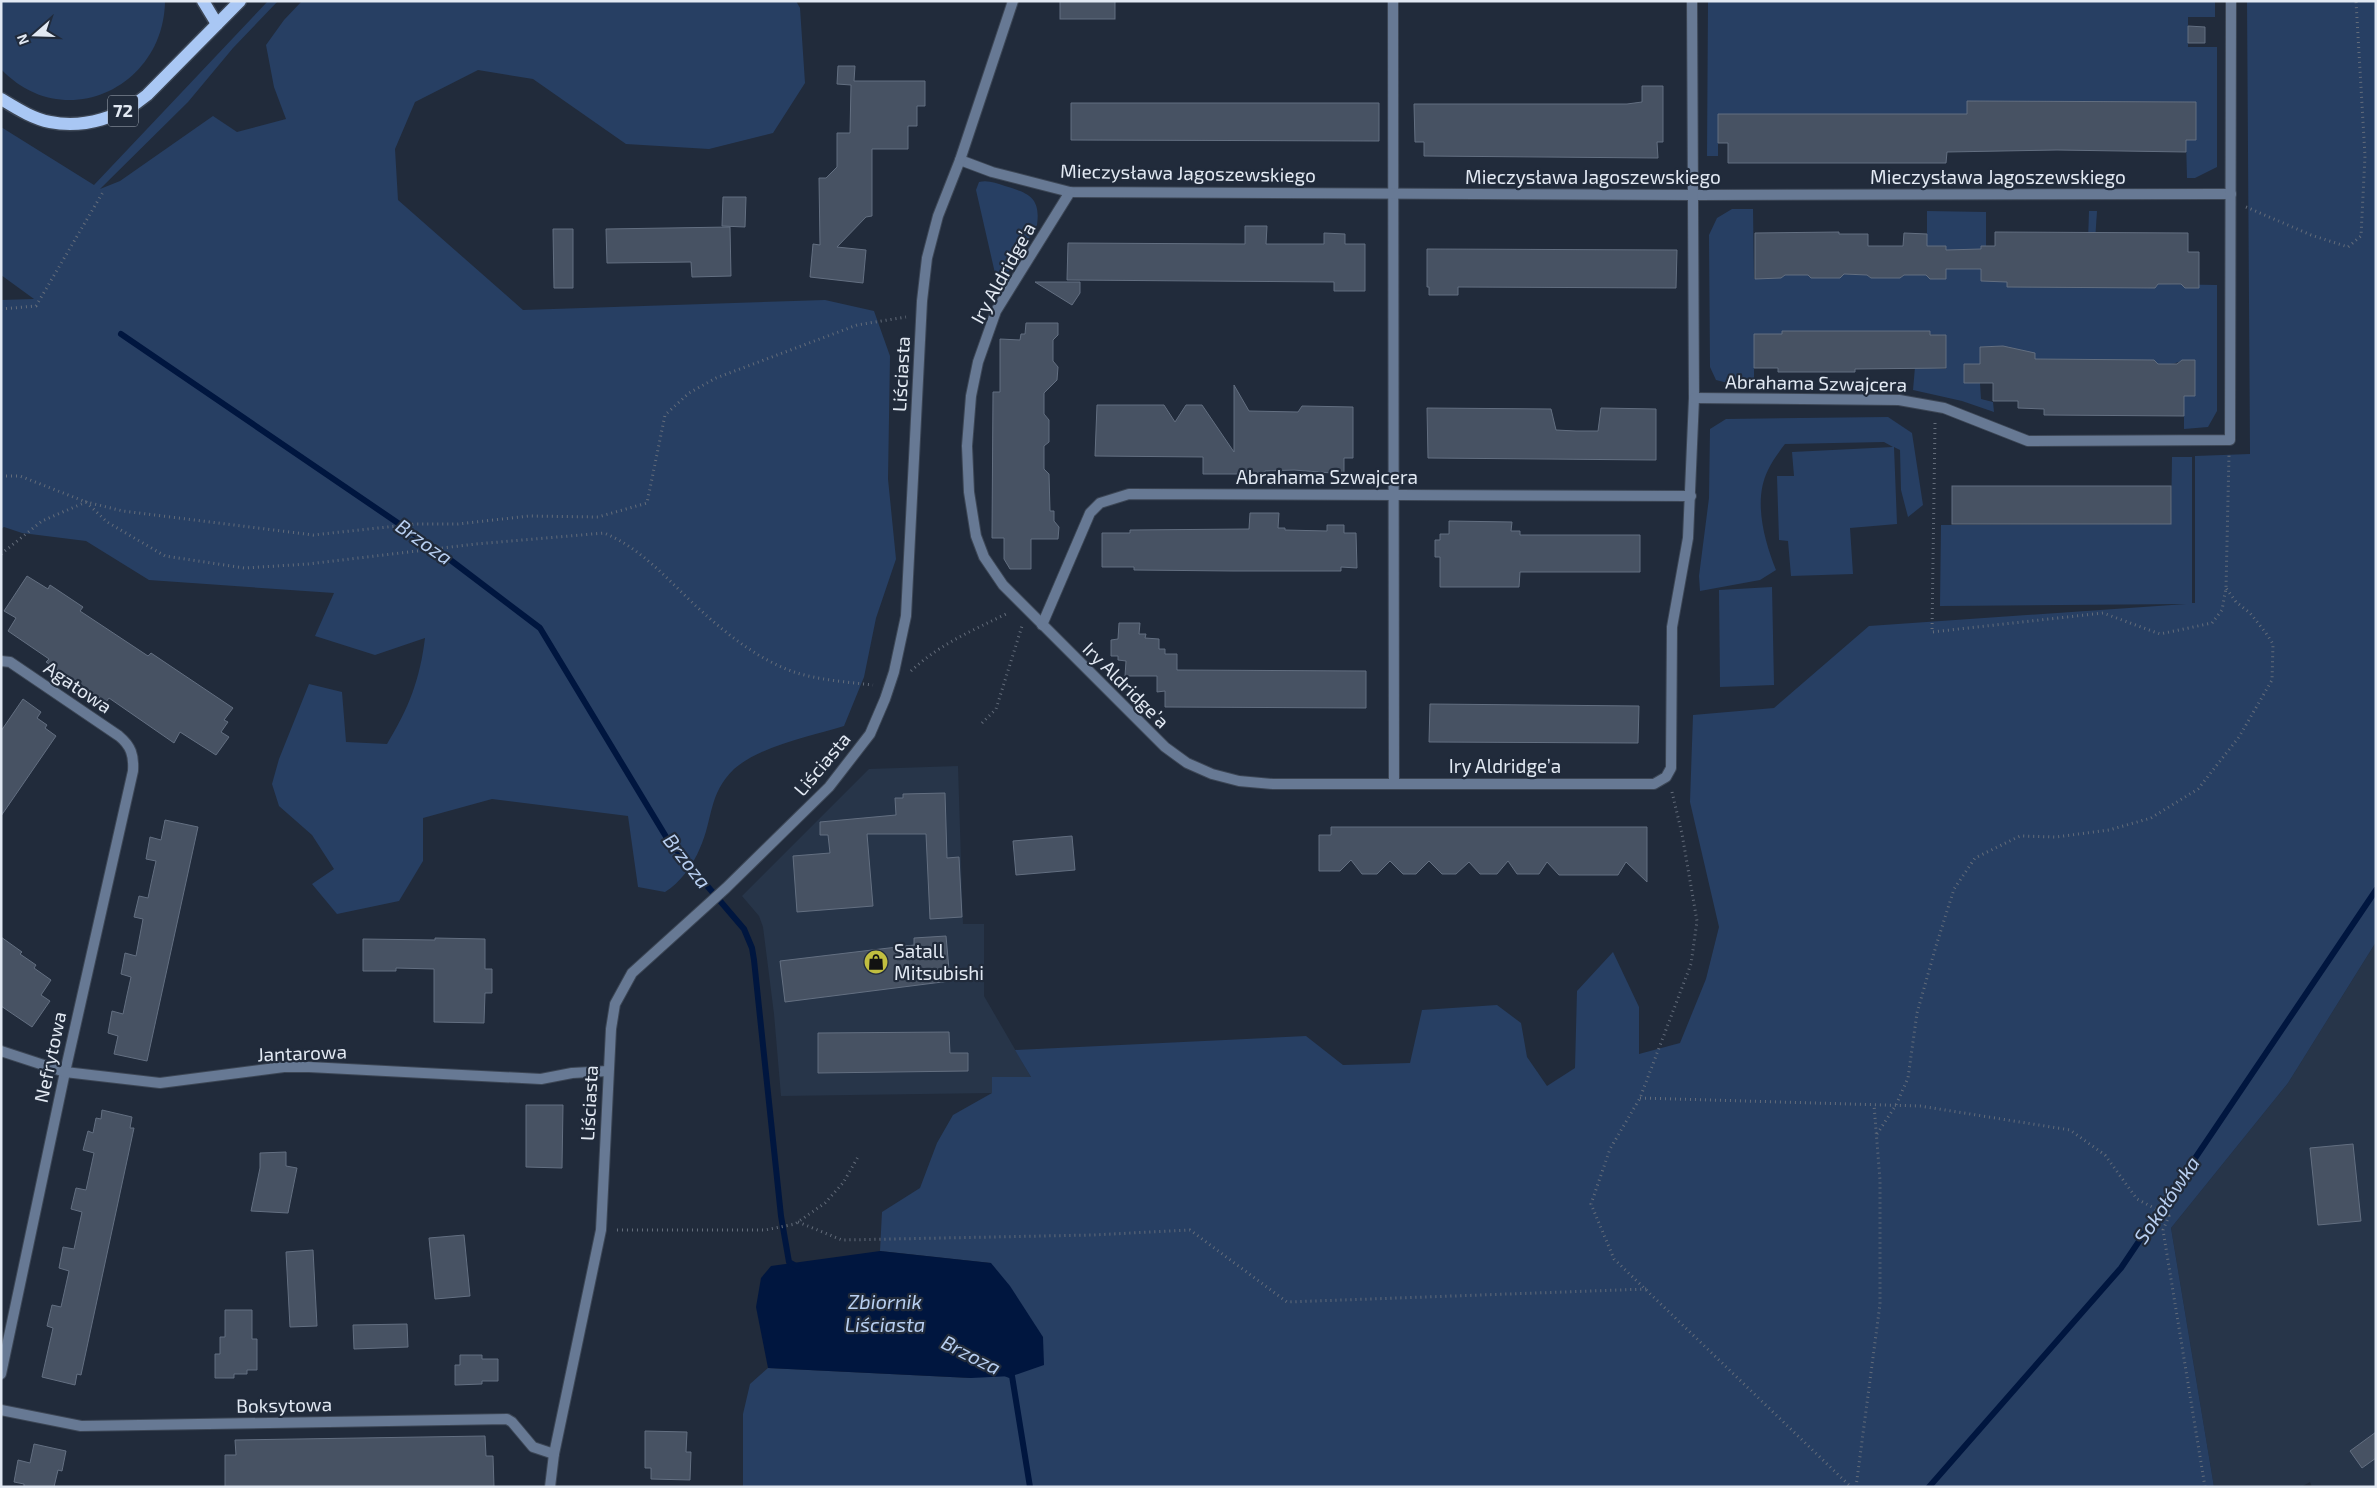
<svg xmlns="http://www.w3.org/2000/svg" width="2377" height="1488" font-family="'Exo 2',sans-serif">
<style>
.built{fill:#273549}
.green{fill:#273f63}
.water{fill:#00163f}
.lines{fill:none;stroke-linecap:round;stroke-linejoin:round}
.stream{stroke:#00163f;stroke-width:6}
.building{fill:#475263;stroke:#636f81}
.street-casing{stroke:#3c4655;stroke-width:12}
.primary-casing{stroke:#3c4655;stroke-width:15}
.path{stroke:#636c7a;stroke-width:3;stroke-dasharray:1 4;stroke-linecap:butt}
.street{stroke:#677994;stroke-width:10}
.primary{stroke:#a9c7f4;stroke-width:12}
.labels{text-anchor:middle;stroke-width:4.5;stroke-linejoin:round;paint-order:stroke}
.shield{fill:#212b3b;stroke:#a8b0bc;stroke-width:1}
.shield-label{font-size:18px;font-weight:bold;fill:#e2e9f3}
.street-label{font-size:19px;fill:#e2e9f3;stroke:#212b3b}
.poi-label{font-size:19px;fill:#e2e9f3;stroke:#212b3b;text-anchor:start}
.water-label{font-size:20px;font-style:italic;fill:#b8cff1;stroke:#212b3b}
</style>
<rect width="100%" height="100%" fill="#212b3b"/>
<g class="built">
<path d="M958 766 963 924H984V996L1031 1077 992 1093 781 1096 774 1014 763 927 759 916 742 896 869 769Z"/>
<path d="M2376 942V1487H2312L2310 1482 2301 1487H2214L2171 1228 2288 1083Z"/>
</g>
<g class="green">
<path d="M1 1H165C164 88 63 135 1 69Z"/>
<path d="M268 1H278L233 48 188 102 100 189 120 181 213 116 237 132 286 119 274 87 266 45 284 20 302 1H796L800 8 805 83 773 133 709 149 626 144 533 79 478 70 415 102 395 149 398 200 523 310 825 300 874 311 890 356 888 479 896 559 876 618 864 677 844 726C811 736 760 746 734 769 708 794 713 820 700 848 693 865 680 883 665 892L638 887 628 816 492 799 423 818V861L399 901 337 914 312 884 334 869 312 835 279 806 272 784 279 759 309 684 342 692 346 742 387 744C409 708 420 679 425 638L375 655 315 636 334 593 149 580 86 541 22 533 4 527 1 529V300L34 299 1 275V127L94 185Z"/>
<path d="M1708 1H2215V17H2188V47H2217V167L2195 178H2187L2186 140H2196L2195 102 1967 101V114H1718V156H1707Z"/>
<path d="M2247 1H2376V942L2288 1083 2171 1228 2214 1487H743V1414L750 1384 768 1368 971 1378 991 1263 880 1251 882 1212 920 1188 937 1143 953 1115 992 1093V1077H1031L1015 1050 1306 1036 1343 1065 1410 1063 1422 1010 1497 1005 1521 1023 1527 1057 1547 1086 1575 1068 1577 991 1613 952 1639 1007V1054L1680 1043 1706 979 1719 927 1690 802 1693 715 1774 708 1869 626 2186 604 1940 606 1941 525 2171 524 2172 457H2192V603H2195V456L2250 454Z"/>
<path d="M979 182C988 180 996 183 1005 186 1028 193 1041 197 1037 225L1001 284 997 282 976 190Z"/>
<path d="M1732 209H1753L1754 279 1781 278 1785 274H1808L1812 278H1840L1844 274 1867 275 1871 278H1900L1904 275 1926 274 1930 279H1945L1927 246V211L1986 212V246H1981V249L1963 250 1981 269V281H1994L2007 278V287H2020L2024 283 2034 287H2047L2051 283 2142 288H2155L2158 284 2217 285V411L2208 427 2184 429V396H2195V360H2182C2175 365 2167 364 2158 364L2154 360H2115L2105 364 2101 359 2035 360V353H2009V346L2008 350H2000L1996 346 1980 347V364H1964L1980 383 1981 399 1993 402 1994 412 1962 401 1913 390 1915 367 1946 369V335L1782 331V334H1754V383H1728L1716 380 1710 367 1709 235 1717 218Z"/>
<path d="M2089 211H2097L2095 241H2088Z"/>
<path d="M1888 417 1912 433 1923 505 1908 517 1901 490 1900 450 1894 447 1897 524 1850 528 1853 574 1791 576 1788 541 1779 540 1777 476H1794L1792 452 1893 447 1884 442 1785 444C1779 452 1772 461 1768 470 1753 500 1764 540 1776 570L1760 580 1700 591 1699 576 1709 498 1710 429 1726 419Z"/>
<path d="M1772 587 1774 685 1720 687 1719 590Z"/>
</g>
<path class="water" d="M880 1251 991 1263 1010 1286 1043 1337 1044 1365 1012 1376 971 1378 768 1368 756 1307 761 1278 771 1266Z"/>
<g class="lines">
<g class="stream">
<path d="M121 334 436 549 540 628 668 840 744 929 752 948 754 960 781 1216 789 1262 798 1267"/>
<path d="M1005 1373 1012 1376 1030 1487"/>
<path d="M1929 1487 2121 1268 2376 890"/>
</g>
</g>
<g class="building">
<rect x="1060" y="1" width="55" height="18"/>
<path d="M2188 26 2205 27V43H2188Z"/>
<path d="M838 66H855L854 81H925V106H917V126H908V149H872V216L866 217 837 247 866 250 863 283 810 277 813 244 820 245 819 178H826L837 167V133H850L851 85 837 84Z"/>
<path d="M1642 86H1663V142H1657L1658 158 1424 156V142H1415L1414 104H1627L1642 102Z"/>
<path d="M1967 101 2196 102V140H2186V152L2057 150 1947 152 1946 163H1728V143H1718V114H1967Z"/>
<path d="M1071 103H1379V141L1071 140Z"/>
<path d="M723 197H746L745 227 722 226Z"/>
<path d="M1245 226H1267L1266 244H1324V233L1345 234V244H1365V291H1334V282L1067 280 1068 243 1245 244Z"/>
<path d="M730 227 731 276 692 277 691 262 607 263 606 229Z"/>
<path d="M553 229H573V288H554Z"/>
<path d="M1839 232V234H1868V246H1903L1904 233 1927 234V246H1946V250L1981 249V246H1995V232L2188 233V252H2199V288H2185L2181 284H2158L2155 288 2007 287V282L1981 281V269H1946V279H1930L1926 275H1904L1900 278H1871L1867 275 1844 274 1840 278H1811L1808 275H1785L1781 278 1755 279V233Z"/>
<path d="M1427 249 1677 250 1676 288 1458 287V295H1429V287H1427Z"/>
<path d="M1035 282H1080V293L1072 305Z"/>
<path d="M1026 323H1058V335L1053 340V361L1058 367 1057 380 1044 393V414L1049 420V442L1044 446V469L1049 474 1050 511H1054V521L1059 527 1058 539H1031V569H1010L1004 559V538H992L993 392H1000V339L1020 340 1021 334H1025Z"/>
<path d="M1782 331H1930V335H1946V368L1855 369V372H1778V368H1754V334H1782Z"/>
<path d="M2003 346 2035 353V359L2154 360 2158 364H2177L2182 360H2195V396H2184V416L2044 415V409L2018 408V401H1993V383H1964V364H1980V347Z"/>
<path d="M1234 385 1249 411 1298 412 1302 406 1353 407V458H1344V474L1294 470 1265 471V474H1203V457L1095 456 1097 405H1164L1175 422 1186 405H1202L1234 452Z"/>
<path d="M1427 408 1551 409 1556 430 1576 431H1598L1601 408 1656 409V460L1428 458Z"/>
<rect x="1952" y="486" width="219" height="38"/>
<path d="M1250 513H1279L1278 528H1285V530L1327 531V525H1344V533H1356L1357 568 1341 567V571H1233L1134 570V567H1102V533H1130V530L1249 529Z"/>
<path d="M1449 521 1512 522 1511 531H1520V535H1640V572H1520L1519 587H1440V557H1435V540H1440V534H1449Z"/>
<path d="M27 576 48 589 50 585 83 607 80 611 148 656 151 653 233 708 224 720 228 722 221 732 229 737 216 755 180 732 174 743 109 698 106 702 46 662 49 659 8 631 16 618 4 611Z"/>
<path d="M1119 623H1140L1139 634H1146L1145 638 1159 639V649H1165V654H1177V670L1366 671V708L1165 707V691L1157 692V676H1125L1126 661 1118 660V656H1111V640L1118 639Z"/>
<path d="M23 699 41 712 37 718 47 725 45 728 56 736 1 816V731Z"/>
<path d="M1430 704 1639 706 1638 743 1429 742Z"/>
<path d="M945 793 947 858 959 857 962 917 930 919 926 834H867L873 906 797 912 793 856 830 853 828 835H820V822L896 815 895 798H903V794Z"/>
<path d="M165 820 198 827 147 1061 114 1054 118 1036 108 1033 112 1011 123 1014 127 995 131 977 121 974 125 953 136 956 143 919 134 917 139 896 148 898 152 879 156 861 146 859 150 837 161 840Z"/>
<path d="M1331 827H1647V882L1626 862 1618 875H1559L1547 862 1539 874H1517L1508 861 1497 874H1480L1469 862 1456 874H1442L1429 861 1416 874H1403L1390 861 1377 874H1362L1351 860 1340 871H1319V835H1331Z"/>
<path d="M1072 836 1075 870 1016 875 1013 841Z"/>
<path d="M946 936 950 981 785 1002 780 961 914 945V938Z"/>
<path d="M1 937 22 952 20 954 36 965 34 968 51 980 41 995 50 1001 32 1027 1 1006Z"/>
<path d="M435 938 485 939V969H492V993H485L484 1023 434 1022V969L396 968V971H363V939L435 940Z"/>
<path d="M949 1032 950 1053H968V1071L818 1073V1033Z"/>
<path d="M526 1105H563L562 1168 526 1167Z"/>
<path d="M102 1110 132 1117 130 1128H134L81 1375 77 1374 75 1385 42 1377 53 1328 47 1326 52 1305 61 1307 69 1271 59 1268 63 1247 74 1249 82 1212 71 1209 76 1188 86 1190 94 1153 83 1150 88 1131 93 1133 96 1118 101 1119Z"/>
<path d="M2353 1144 2361 1221 2318 1225 2310 1148Z"/>
<path d="M286 1152V1166L297 1168 288 1213 251 1211 260 1168V1153Z"/>
<path d="M464 1235 470 1296 435 1299 429 1238Z"/>
<path d="M313 1250 317 1326 290 1327 286 1252Z"/>
<path d="M225 1310H252V1339H257V1370H247V1374H234V1378H215V1354H220V1337H225Z"/>
<path d="M407 1324 408 1347 354 1349 353 1325Z"/>
<path d="M460 1355H482V1359H498V1381H482V1384L455 1385V1365H460Z"/>
<path d="M645 1431 687 1432 686 1452H691L690 1480 651 1479V1468H645Z"/>
<path d="M2376 1432V1458L2362 1468 2350 1451Z"/>
<path d="M485 1436 486 1456H493L494 1487H225V1455H236L235 1440Z"/>
<path d="M34 1444 66 1451 62 1471 58 1470 54 1487H24V1484L14 1482 18 1460 30 1463Z"/>
</g>
<g class="lines">
<defs>
<g id="street">
<path d="M1393 1 1394 783"/>
<path d="M960 160 992 172 1070 192 1695 195 2231 194"/>
<path d="M1070 192 996 311 978 362 971 396 967 446 969 492 976 536 984 557 1003 585 1165 747 1187 763 1212 774 1239 781 1273 784H1654L1666 777 1671 768 1672 627 1688 538 1694 398 1692 1"/>
<path d="M1694 398 1899 400 1944 408 2028 441 2230 440 2231 1"/>
<path d="M1042 625 1090 513 1100 503 1129 494 1691 496"/>
<path d="M1 661 10 662 119 736C131 746 134 755 133 771L65 1072 1 1374"/>
<path d="M1 1051 65 1072 160 1083 284 1067H309L541 1079 572 1073 608 1071"/>
<path d="M1 1410 81 1426 507 1419 512 1422 533 1447 554 1454"/>
<path d="M550 1487 554 1454 601 1230 611 1029 615 1004 632 973 726 888 829 787 870 734 885 699 894 672 906 616 922 301 927 258 938 216 960 160 1013 1"/>
</g>
<g id="primary">
<path d="M203 1 217 24"/>
<path d="M1 99C16 108 33 119 50 122 84 129 121 117 147 95L240 1"/>
</g>
</defs>
<use href="#street" class="street-casing"/>
<use href="#primary" class="primary-casing"/>
<g class="path">
<path d="M2246 207 2311 235 2348 247 2361 236 2365 156 2356 1"/>
<path d="M1 309 36 306 103 192"/>
<path d="M1935 423 1932 632 2103 613 2160 634 2212 623 2222 610 2226 588 2229 455"/>
<path d="M1 476H20L86 502 107 522 165 556 244 568 308 564 476 544 604 533C641 548 667 579 696 606 724 632 757 659 794 672 818 680 847 682 873 685"/>
<path d="M1 554 42 521 86 502 123 511 313 535 415 524H458L529 516 598 517 647 503 665 415 689 393 716 378 857 325 906 317"/>
<path d="M911 671C941 643 972 631 1008 613"/>
<path d="M982 723 996 709 1022 626"/>
<path d="M1672 792 1682 834 1697 921 1691 964 1640 1098 1610 1149 1591 1204 1614 1259 1851 1487"/>
<path d="M1640 1098 1920 1106 2070 1130 2105 1155 2137 1199 2169 1216 2163 1230 2205 1487"/>
<path d="M1877 1134 1896 1105 1908 1078 1917 1013 1936 946 1954 889 1975 858 2020 836 2056 837 2109 830 2151 818 2198 789 2239 737 2272 680 2273 644 2266 633 2250 613 2236 602 2226 588"/>
<path d="M798 1222 842 1240 1093 1235 1190 1230 1287 1302 1647 1289"/>
<path d="M617 1230H765L795 1224 825 1203 843 1183 858 1157"/>
<path d="M1856 1487 1880 1304V1180L1874 1105"/>
</g>
<use href="#street" class="street"/>
<use href="#primary" class="primary"/>
</g>
<defs>
<symbol id="shop-disc" viewBox="-11 -11 22 22"><circle r="9.5" fill="#c1be40" stroke="#212b3b"/><path d="M-5-2.5h2.3a2.7 3.5 0 0 1 5.4 0H5L5.5 6h-11ZM-1.5-2.5h3a1.5 2.3 0 0 0-3 0Z" fill="#111"/></symbol>
</defs>
<g fill-rule="evenodd">
<use href="#shop-disc" x="862" y="948" width="28" height="28"/>
</g>
<g class="labels">
<rect class="shield" x="108" y="95.5" width="30" height="31" rx="4"/>
<g class="shield-label">
<text x="123" y="117">72</text>
</g>
<g class="street-label">
<text transform="translate(1188 173) rotate(1)" y="7">Mieczysława Jagoszewskiego</text>
<text x="1593" y="184">Mieczysława Jagoszewskiego</text>
<text x="1998" y="184">Mieczysława Jagoszewskiego</text>
<text transform="translate(1003 273) rotate(-61)" y="7">Iry Aldridge’a</text>
<text transform="translate(901 374) rotate(-87)" y="7">Liściasta</text>
<text transform="translate(1816 383) rotate(1)" y="7">Abrahama Szwajcera</text>
<text x="1327" y="484">Abrahama Szwajcera</text>
<text transform="translate(1126 685) rotate(45)" y="7">Iry Aldridge’a</text>
<text transform="translate(78 687) rotate(34)" y="7">Agatowa</text>
<text transform="translate(822 764) rotate(-50)" y="7">Liściasta</text>
<text x="1505" y="773">Iry Aldridge’a</text>
<text transform="translate(302 1053) rotate(-2)" y="7">Jantarowa</text>
<text transform="translate(50 1057) rotate(-78)" y="7">Nefrytowa</text>
<text transform="translate(589 1103) rotate(-87)" y="7">Liściasta</text>
<text transform="translate(284 1405) rotate(-1)" y="7">Boksytowa</text>
</g>
<g class="poi-label">
<text x="894" y="958">Satall<tspan x="894" dy="22">Mitsubishi</tspan></text>
</g>
<g class="water-label">
<text transform="translate(424 542) rotate(35)" y="7">Brzoza</text>
<text transform="translate(687 861) rotate(52)" y="7">Brzoza</text>
<text transform="translate(2167 1200) rotate(-56)" y="7">Sokołówka</text>
<text x="885" y="1309">Zbiornik<tspan x="885" dy="23">Liściasta</tspan></text>
<text transform="translate(971 1355) rotate(27)" y="7">Brzoza</text>
</g>
</g>
<rect width="2377" height="1488" fill="none" stroke="#e2e9f3" stroke-width="5"/>
<g transform="translate(35 35) rotate(250)" stroke="#212b3b" stroke-width="4" paint-order="stroke">
<path d="M0-4L9 19L0 12L-9 19Z" fill="#e2e9f3"/>
<text y="-8" font-size="14" font-weight="bold" text-anchor="middle" fill="#e2e9f3">N</text>
</g>
</svg>
